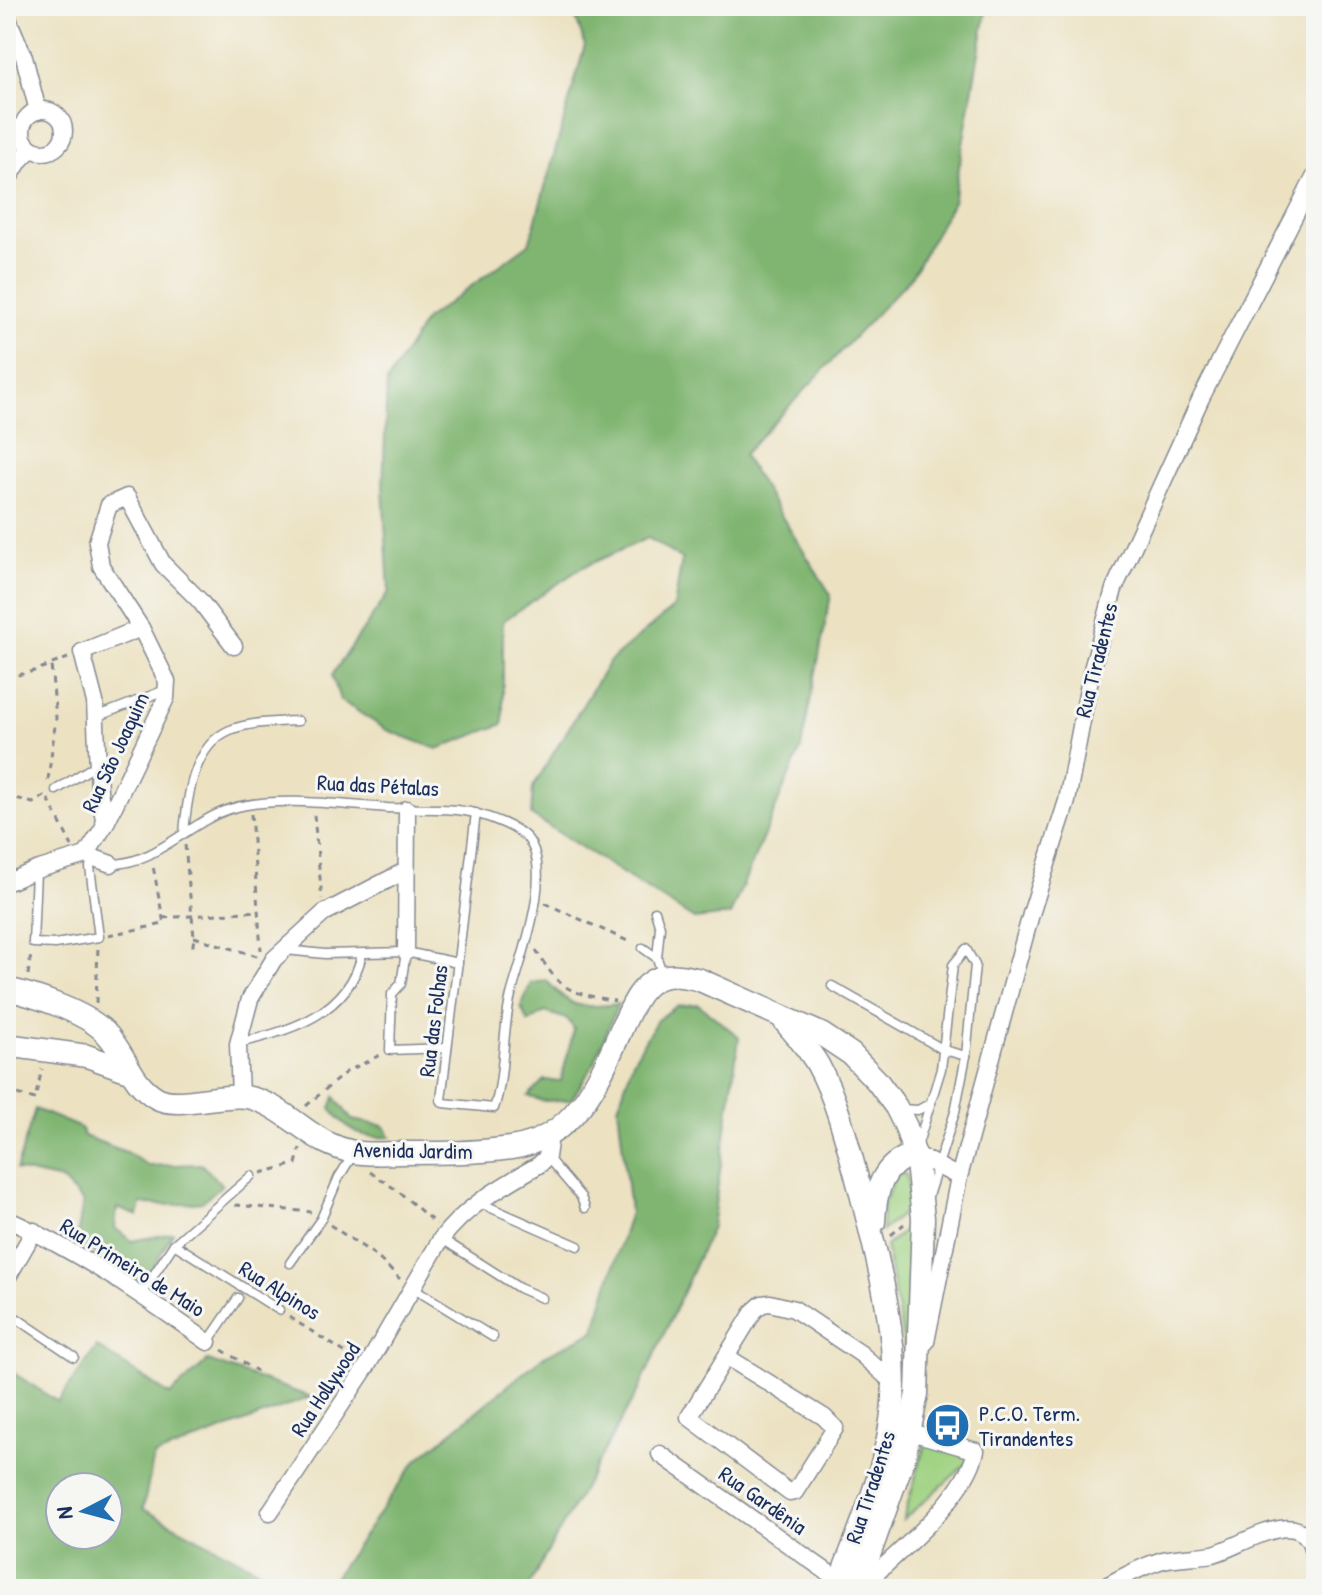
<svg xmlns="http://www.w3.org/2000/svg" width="1322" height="1595" font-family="'Patrick Hand',sans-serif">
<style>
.green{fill:#a0d383;stroke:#5e8170;stroke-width:2}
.forest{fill:#80b571;stroke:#4e7268;stroke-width:2;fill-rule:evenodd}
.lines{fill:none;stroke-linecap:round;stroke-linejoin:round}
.lane-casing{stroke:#848890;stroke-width:11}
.street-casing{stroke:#848890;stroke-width:19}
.secondary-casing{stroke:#848890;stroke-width:25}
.path{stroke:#848890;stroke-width:3;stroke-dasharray:6 6;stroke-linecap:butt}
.lane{stroke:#fff;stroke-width:8}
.street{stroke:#fff;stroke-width:16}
.secondary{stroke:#fff;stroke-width:22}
.labels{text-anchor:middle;stroke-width:6;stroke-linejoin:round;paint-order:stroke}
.street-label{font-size:22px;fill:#1b2f5e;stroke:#f6f6f2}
.poi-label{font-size:22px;fill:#1b2f5e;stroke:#f6f6f2;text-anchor:start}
</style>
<rect width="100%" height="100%" fill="#f6f6f2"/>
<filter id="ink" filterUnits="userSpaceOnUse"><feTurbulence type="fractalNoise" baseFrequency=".0125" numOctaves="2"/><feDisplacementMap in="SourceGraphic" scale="16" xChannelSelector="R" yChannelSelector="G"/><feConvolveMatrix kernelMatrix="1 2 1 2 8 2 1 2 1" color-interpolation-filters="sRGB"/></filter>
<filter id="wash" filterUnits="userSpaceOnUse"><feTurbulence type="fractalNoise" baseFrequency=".006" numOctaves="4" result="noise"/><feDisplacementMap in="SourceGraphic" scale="32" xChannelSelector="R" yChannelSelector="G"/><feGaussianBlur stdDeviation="1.8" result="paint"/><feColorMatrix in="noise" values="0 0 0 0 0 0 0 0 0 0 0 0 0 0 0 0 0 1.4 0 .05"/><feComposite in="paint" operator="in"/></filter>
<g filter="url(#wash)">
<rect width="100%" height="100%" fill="#ece2c2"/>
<g class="green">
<path d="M897 1173 907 1175 909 1208 882 1231 883 1205Z"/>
<path d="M910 1225 908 1366 886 1246Z"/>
<path d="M927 1438 974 1457 903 1520Z"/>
</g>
<g class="forest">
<path d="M572 6H987L953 202 911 277 743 455 831 595 801 748 730 915 694 919 531 815 533 787 609 662 674 607 682 559 648 538 581 568 503 621V724L437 749 387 730 340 700 332 675 389 592 383 488 387 382 425 320 529 244 585 45Z"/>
<path d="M547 981C573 1010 579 1008 618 1004L594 1064 571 1100 543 1101 528 1096 544 1080 561 1081 574 1029 567 1019 545 1012 528 1022 521 1007 531 983Z"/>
<path d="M698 1004 739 1037 712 1227 641 1385 527 1589H326L416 1461 544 1356 594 1331 630 1212 618 1107 633 1061 657 1020 677 1006Z"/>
<path d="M335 1097 352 1120 384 1126 391 1137C362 1139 349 1132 331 1109Z"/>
<path d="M35 1109 81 1128 84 1136 126 1152 149 1166 201 1164 222 1185 202 1202 172 1205 141 1204 138 1216 117 1208 115 1228 131 1241 173 1233 144 1283 76 1243 83 1202 61 1180 16 1170Z"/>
<path d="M97 1347 170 1395 208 1361 311 1397 154 1456 143 1509 295 1589H6V1368L58 1402ZM108 1487V1535H60V1487Z"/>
</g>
</g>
<g filter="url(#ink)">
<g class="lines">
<defs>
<g id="lane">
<path d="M96 717 165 690"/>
<path d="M56 790 96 765"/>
<path d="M184 833C187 799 193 745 230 730 251 722 276 722 298 721"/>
<path d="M111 864C156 864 189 822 230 809 273 795 342 805 387 808 412 809 456 807 478 814 492 818 517 827 527 838 555 871 521 957 511 995 502 1030 505 1078 494 1108L443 1103 441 1100 476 813"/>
<path d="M36 871 33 943 55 944 99 937 90 867 92 858"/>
<path d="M655 911 660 927 657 958 663 976"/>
<path d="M643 948 657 958"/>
<path d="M285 950 325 954 406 952 458 963"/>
<path d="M406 952 401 984 392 994 390 1050 447 1048"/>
<path d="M832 986 944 1050 966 1056"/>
<path d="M239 1043C291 1031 349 1013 362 954"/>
<path d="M901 1109 918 1110 931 1103"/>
<path d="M917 1147 941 1069 953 965 966 949 975 965 966 1056 955 1112 927 1199"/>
<path d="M547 1157 581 1197 585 1208"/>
<path d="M480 1203 578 1246"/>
<path d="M442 1239 519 1288 542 1298"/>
<path d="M174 1244 279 1310"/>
<path d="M290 1263 321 1219 339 1177 354 1153"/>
<path d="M413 1288 493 1337"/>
<path d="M141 1294 174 1244 251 1176"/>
<path d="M6 1311 74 1357"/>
<path d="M208 1342 238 1298"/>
</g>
<g id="street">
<path d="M6 14 24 57 38 111"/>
<circle cx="43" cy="131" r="21"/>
<path d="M6 183 20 160 31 149"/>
<path d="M105 825 99 791 95 702 82 652 141 628"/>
<path d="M86 855 105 825 166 698 167 681 141 628 101 566 97 542 109 505 127 497 163 564 200 601 234 646"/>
<path d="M6 883 36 870 86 855 111 864"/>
<path d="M406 952 407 809"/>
<path d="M240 1096 238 1044 250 999 274 959 324 913 405 871"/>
<path d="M915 1154 959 1177"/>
<path d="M6 1219C79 1251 143 1296 208 1342"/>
<path d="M6 1280 34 1231"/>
<path d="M926 1342 959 1177 1031 914 1067 801 1091 673 1114 589 1201 398 1316 174"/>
<path d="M727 1357 824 1417 835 1428 795 1492 790 1493 689 1417 754 1311 762 1304 770 1303 794 1309 861 1354 897 1386"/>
<path d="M660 1454 840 1581"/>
<path d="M270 1512 367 1366 441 1239C469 1203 502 1187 540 1164L547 1157 550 1135"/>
<path d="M859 1589C896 1554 965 1500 976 1451L911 1432 903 1424"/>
<path d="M1100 1589C1120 1579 1141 1566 1163 1560 1179 1556 1196 1557 1213 1554 1242 1547 1309 1496 1314 1560"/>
</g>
<g id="secondary">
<path d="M6 989C34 995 85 1012 105 1032 126 1053 130 1083 157 1098 177 1109 221 1093 246 1097 276 1102 299 1128 325 1142 333 1146 344 1150 353 1152 369 1155 386 1153 402 1153 438 1153 475 1153 511 1148 576 1139 600 1078 623 1025 631 1009 638 990 653 981 668 972 685 976 700 980L821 1034 851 1054 877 1081 896 1107 906 1127 917 1163 923 1218 917 1394 904 1457 857 1589"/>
<path d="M785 1022C796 1035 809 1049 818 1065 838 1102 848 1146 859 1186 878 1259 902 1346 891 1421 883 1478 857 1535 837 1589"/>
<path d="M6 1045 87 1056 129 1071"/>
<path d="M874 1222C875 1191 882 1163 915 1154"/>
</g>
</defs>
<use href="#lane" class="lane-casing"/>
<use href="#street" class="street-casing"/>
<use href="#secondary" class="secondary-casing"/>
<g class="path">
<path d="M6 678 34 671 68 658"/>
<path d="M48 780 56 718 51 665"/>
<path d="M6 795 33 803 46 795"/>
<path d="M48 799 72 846"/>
<path d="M251 814 261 950"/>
<path d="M314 815 322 899"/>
<path d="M185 845 194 937 192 952"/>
<path d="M545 903 632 943"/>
<path d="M163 918 258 911"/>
<path d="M108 935 164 924 153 866"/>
<path d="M194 937 260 957"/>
<path d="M536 950C561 992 569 992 615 1001"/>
<path d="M28 975 31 954"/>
<path d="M96 1003 98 946"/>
<path d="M6 1091 35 1099 42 1069"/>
<path d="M306 1106 346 1072 382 1054"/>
<path d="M370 1172 398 1191 436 1224"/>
<path d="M261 1173 296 1164 300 1148"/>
<path d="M235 1205 311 1212"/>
<path d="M330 1225 375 1255 400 1279"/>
<path d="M891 1235 904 1224"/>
<path d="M289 1317 354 1358"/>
<path d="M222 1350 257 1371"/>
</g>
<use href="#lane" class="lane"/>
<use href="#street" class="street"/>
<use href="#secondary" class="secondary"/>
</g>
</g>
<defs>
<symbol id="bus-disc" viewBox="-11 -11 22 22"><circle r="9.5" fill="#1f6fb2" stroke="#f6f6f2"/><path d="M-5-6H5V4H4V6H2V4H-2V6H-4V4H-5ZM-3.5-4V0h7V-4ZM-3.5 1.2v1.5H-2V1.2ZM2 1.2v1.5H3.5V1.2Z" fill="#fff"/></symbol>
</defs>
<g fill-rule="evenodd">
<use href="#bus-disc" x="922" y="1400" width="51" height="51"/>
</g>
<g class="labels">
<g class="street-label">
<text transform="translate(1096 660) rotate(-76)" y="8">Rua Tiradentes</text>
<text transform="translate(115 752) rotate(-65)" y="8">Rua São Joaquim</text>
<text transform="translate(378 785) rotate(3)" y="8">Rua das Pétalas</text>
<text transform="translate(433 1021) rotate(-83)" y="8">Rua das Folhas</text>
<text transform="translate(413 1150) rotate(1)" y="8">Avenida Jardim</text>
<text transform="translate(133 1267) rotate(32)" y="8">Rua Primeiro de Maio</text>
<text transform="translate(280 1290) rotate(32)" y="8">Rua Alpinos</text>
<text transform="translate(325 1389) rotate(-57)" y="8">Rua Hollywood</text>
<text transform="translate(870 1487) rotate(-72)" y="8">Rua Tiradentes</text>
<text transform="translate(763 1500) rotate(35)" y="8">Rua Gardênia</text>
</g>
<g class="poi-label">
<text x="979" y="1421">P.C.O. Term.<tspan x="979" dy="25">Tirandentes</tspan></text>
</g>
</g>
<rect width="1322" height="1595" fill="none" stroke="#f6f6f2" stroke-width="32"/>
<g transform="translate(84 1511) rotate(264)"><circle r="38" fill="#f6f6f2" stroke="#9ea6b7" stroke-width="2"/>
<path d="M0-6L14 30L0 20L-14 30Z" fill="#1f6fb2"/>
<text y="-12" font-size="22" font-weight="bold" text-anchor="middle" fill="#1b2f5e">N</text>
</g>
</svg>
